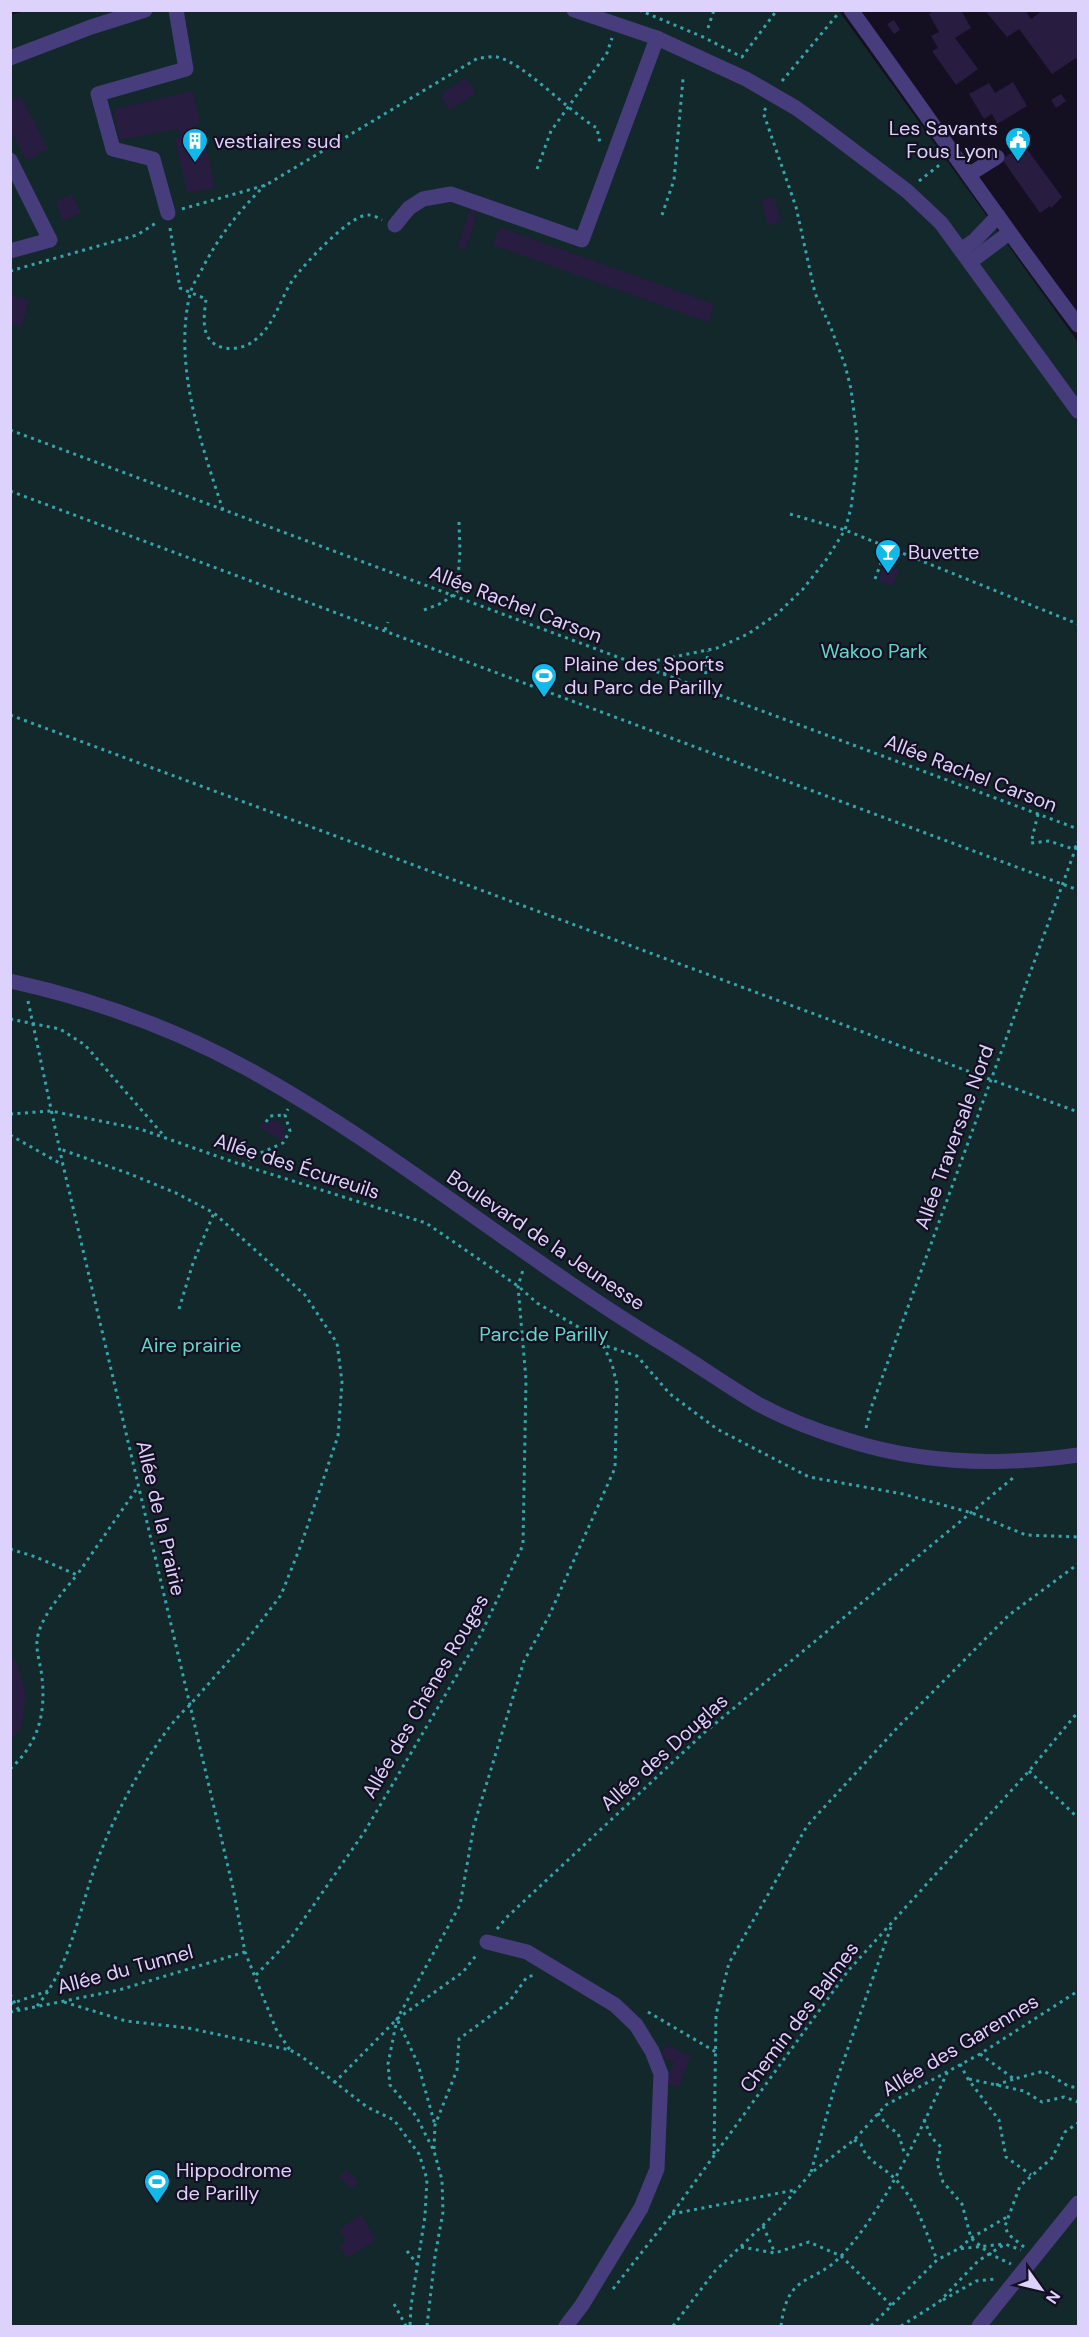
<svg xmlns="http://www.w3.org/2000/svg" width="1089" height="2337" font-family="'DM Sans',sans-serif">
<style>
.green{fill:#12282b}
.building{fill:#281c41}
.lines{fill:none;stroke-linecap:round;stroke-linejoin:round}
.path{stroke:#37a4ab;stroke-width:3;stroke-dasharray:3 4.5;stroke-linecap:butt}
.minor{stroke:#473d7d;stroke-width:15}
.labels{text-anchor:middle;stroke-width:4.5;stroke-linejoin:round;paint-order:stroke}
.poi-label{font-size:20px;fill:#dcd2fc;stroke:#140f21;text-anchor:start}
.street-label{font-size:20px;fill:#dcd2fc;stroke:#140f21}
.park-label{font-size:20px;fill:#63d7c8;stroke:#140f21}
</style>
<rect width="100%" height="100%" fill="#140f21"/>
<path class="green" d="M29 10 839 11 1078 342V2326H11L10 15Z"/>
<g class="building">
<path d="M935 10H961L971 28 955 38 978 69 956 85 932 51 938 48 931 36 939 32 929 14Z"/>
<path d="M990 10H1025L1031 19 1043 10H1078V61L1076 58 1052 74 1019 29 1007 37 987 13Z"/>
<path d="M894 20 900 30 894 34 887 24Z"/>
<path d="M466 78 476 93 449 110 440 95Z"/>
<path d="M1013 82 1027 106 997 124 992 114 984 119 969 94 989 83 995 93Z"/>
<path d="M193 91 200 124 193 126 195 135 203 133 215 188 187 193 175 138 180 137 178 129 120 140 113 109Z"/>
<path d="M1061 94 1066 101 1056 108 1051 100Z"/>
<path d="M21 96 48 149 26 160 10 129V101Z"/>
<path d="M1024 145 1062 197 1051 208 1050 206 1040 213 1002 159Z"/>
<path d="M72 194 81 213 63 221 55 202Z"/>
<path d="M774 197 781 222 768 225 761 200Z"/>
<path d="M470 209 475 211 473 217 477 218 465 250 457 247Z"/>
<path d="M499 227 714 304 708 322 493 245Z"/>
<path d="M10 295 29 300 22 327 10 324Z"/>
<path d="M884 564 899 570 893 586 878 580Z"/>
<path d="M271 1120 280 1122 285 1128 282 1133 286 1135 283 1141 260 1128 264 1122 268 1124Z"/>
<path d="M10 1656 17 1664 26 1694 22 1725 10 1742Z"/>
<path d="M666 2045 691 2056 678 2088 665 2083 674 2062 661 2057Z"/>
<path d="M346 2170 359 2181 352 2189 339 2177Z"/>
<path d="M361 2215 376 2240 347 2258 339 2245 346 2241 339 2229Z"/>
</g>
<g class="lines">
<g class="path">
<path d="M639 10 703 37 742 57 777 10"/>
<path d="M708 28 714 10"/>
<path d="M782 81 837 15"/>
<path d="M537 169 551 131 607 53 612 38"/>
<path d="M919 181 942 163"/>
<path d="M182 209 266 185 478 58C484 58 491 56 497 57 523 62 569 112 597 128L600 143"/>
<path d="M662 215 674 180 683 79"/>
<path d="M170 228 180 288 206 299C205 309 202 325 207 335 215 353 242 351 255 340 275 325 280 298 294 278 305 264 351 213 369 215 373 215 379 218 382 220"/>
<path d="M10 271 137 235 156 223"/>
<path d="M10 430 1078 829"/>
<path d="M10 491 1078 890"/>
<path d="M223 510C201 443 173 365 190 294 192 285 198 277 202 269 219 236 239 211 265 185"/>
<path d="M790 514 845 530 1078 624"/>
<path d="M875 579 882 560 891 563 896 550"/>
<path d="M424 610 442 603 457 592 460 552 459 522"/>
<path d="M385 630 388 622"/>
<path d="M635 665 717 648 748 634 777 614 803 589 826 560 845 530 851 508 857 461V437L851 389 845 365 831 328 815 293 796 207 763 112 766 108"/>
<path d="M665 675 664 669 666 659"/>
<path d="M704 689 708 651"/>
<path d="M10 715 1078 1112"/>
<path d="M1038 814 1031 843 1049 841 1073 849 1078 845"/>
<path d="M28 1001 63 1165 233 1888 245 1952 276 2029 290 2050"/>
<path d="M10 1019 60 1029 85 1045 165 1137"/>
<path d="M10 1114 51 1111 140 1129 242 1165 426 1223 518 1286 537 1303 592 1335 603 1345 637 1356 670 1394 717 1429 809 1477 903 1494 972 1513 1026 1535 1078 1537"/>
<path d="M266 1122 270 1116 285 1115"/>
<path d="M10 1135 63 1165"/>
<path d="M242 1165 254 1156 283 1143 290 1131 285 1115 288 1109"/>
<path d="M179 1309 193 1263 214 1213"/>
<path d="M866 1428 871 1408 1078 842"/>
<path d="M10 1549 36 1557 77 1575 138 1487"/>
<path d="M10 1769C38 1744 46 1714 42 1678 41 1666 36 1652 37 1641 39 1618 63 1592 77 1575"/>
<path d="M1029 1771 1078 1818"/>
<path d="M497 1929 506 1918 705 1732 1013 1478"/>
<path d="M256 1975 288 1942 365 1831 480 1636 523 1545 526 1380 518 1286 523 1270"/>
<path d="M10 1994 19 2011"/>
<path d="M64 2002 126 2021 188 2028 290 2050 301 2056 367 2107 394 2120 419 2154 427 2179 425 2216 411 2306 410 2326"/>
<path d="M10 2004 48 1991"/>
<path d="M37 2006C72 1964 79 1908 98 1859 113 1817 156 1734 189 1706L247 1640 281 1595 301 1545 338 1436 342 1382 337 1343 305 1295 214 1213 176 1193 130 1174 60 1149"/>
<path d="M10 2012 119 1990 245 1952"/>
<path d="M648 2012 716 2052"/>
<path d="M398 2021 418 2064 435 2125"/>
<path d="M980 2054 1014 2079 1044 2071 1068 2086 1078 2088"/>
<path d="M960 2064 968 2079 999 2120 1006 2157 1031 2175"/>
<path d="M969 2079 1024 2091 1042 2102 1064 2097 1078 2102"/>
<path d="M334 2083 397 2019 463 1972 478 1953"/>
<path d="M996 2085 1014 2079"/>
<path d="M878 2113 888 2127 898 2133 905 2155"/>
<path d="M924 2119 931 2137 941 2147 937 2162 943 2182 962 2204 971 2238 990 2254 1011 2264"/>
<path d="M854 2140 861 2144C867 2162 881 2165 893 2177 916 2198 926 2232 937 2260"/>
<path d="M434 2149 435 2125 457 2070 459 2039 509 2002 527 1977 535 1975"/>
<path d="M714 2154 716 2015 729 1963 807 1826 898 1727 1009 1615 1078 1564"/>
<path d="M811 2172 836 2082 891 1927"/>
<path d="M672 2214 795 2190"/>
<path d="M763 2226 775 2253"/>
<path d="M741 2247 775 2253 809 2242 841 2256 892 2306"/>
<path d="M1024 2247 1008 2234 1005 2226 1020 2186 1052 2158 1065 2132 1078 2123"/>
<path d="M960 2248 971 2238 1007 2217"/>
<path d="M407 2251 417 2264"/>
<path d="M613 2289 671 2215 848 1971 1029 1771 1078 1712"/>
<path d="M943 2300 976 2281 995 2279"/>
<path d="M394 2304 406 2326"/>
<path d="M427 2326 435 2256 443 2212 442 2180 434 2151 416 2116 390 2085 388 2064 397 2019 460 1905 474 1825 524 1661 549 1616 615 1468 617 1385 612 1364 603 1345"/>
<path d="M673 2326 715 2271 780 2209 811 2173 854 2140 886 2105 980 2054 1078 1991"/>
<path d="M781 2326C788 2270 813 2287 843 2254 886 2207 921 2129 948 2071"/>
<path d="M871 2326 937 2260 958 2249 1004 2244"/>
<path d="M901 2326 939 2302 978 2261 1005 2244 1021 2250"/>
</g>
<g class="minor">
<path d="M574 10 657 38 746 79 796 108 825 129 907 191 941 223 1078 411"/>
<path d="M851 10C927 115 1000 222 1078 325"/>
<path d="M10 58 91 27 145 10"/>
<path d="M10 160 50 240 10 251"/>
<path d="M970 174 997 157"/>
<path d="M168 213 153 159 113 149 98 94 186 69 176 10"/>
<path d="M395 225 409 208 423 199 451 194 582 240 657 38"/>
<path d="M961 250 975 240 998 216"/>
<path d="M970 262 1009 233"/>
<path d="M10 981C92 999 173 1028 246 1068 390 1147 517 1254 657 1340 691 1360 724 1384 758 1404 786 1419 817 1431 847 1440 922 1464 1001 1466 1078 1455"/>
<path d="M487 1942 527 1952 615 2005 636 2025 652 2051 661 2074 657 2169 641 2208 582 2305 566 2326"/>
<path d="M979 2326 1078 2203"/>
</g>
</g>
<defs>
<symbol id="civic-pin" viewBox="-11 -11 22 30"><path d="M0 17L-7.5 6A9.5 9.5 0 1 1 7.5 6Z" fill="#10b9ea" stroke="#140f21"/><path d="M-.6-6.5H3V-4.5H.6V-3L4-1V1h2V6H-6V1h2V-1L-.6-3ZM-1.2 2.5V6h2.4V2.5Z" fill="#fff"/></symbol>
<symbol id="building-pin" viewBox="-11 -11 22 30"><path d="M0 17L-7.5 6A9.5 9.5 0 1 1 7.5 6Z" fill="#10b9ea" stroke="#140f21"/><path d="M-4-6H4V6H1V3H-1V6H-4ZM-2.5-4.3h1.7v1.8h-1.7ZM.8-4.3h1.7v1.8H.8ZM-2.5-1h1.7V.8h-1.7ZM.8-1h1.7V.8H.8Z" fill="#fff"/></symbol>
<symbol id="bar-pin" viewBox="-11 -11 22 30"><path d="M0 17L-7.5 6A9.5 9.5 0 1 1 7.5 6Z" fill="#10b9ea" stroke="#140f21"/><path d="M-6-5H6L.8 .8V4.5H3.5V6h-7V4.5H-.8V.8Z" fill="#fff"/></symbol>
<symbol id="stadium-pin" viewBox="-11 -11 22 30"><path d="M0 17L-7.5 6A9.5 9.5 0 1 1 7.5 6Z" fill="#10b9ea" stroke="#140f21"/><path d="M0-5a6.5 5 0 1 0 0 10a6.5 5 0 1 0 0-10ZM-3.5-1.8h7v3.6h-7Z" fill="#fff"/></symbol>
</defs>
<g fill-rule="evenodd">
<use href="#civic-pin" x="1003" y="125" width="30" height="40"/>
<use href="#building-pin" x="180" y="126" width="30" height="40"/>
<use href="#bar-pin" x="873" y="537" width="30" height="40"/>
<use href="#stadium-pin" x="529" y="661" width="30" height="40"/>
<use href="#stadium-pin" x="142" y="2167" width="30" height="40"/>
</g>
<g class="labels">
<g class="poi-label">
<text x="998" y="135" text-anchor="end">Les Savants<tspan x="998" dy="23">Fous Lyon</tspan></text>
<text x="214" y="148">vestiaires sud</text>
<text x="908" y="559">Buvette</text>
<text x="564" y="671">Plaine des Sports<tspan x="564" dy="23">du Parc de Parilly</tspan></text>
<text x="176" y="2177">Hippodrome<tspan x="176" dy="23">de Parilly</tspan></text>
</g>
<g class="street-label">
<text transform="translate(516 604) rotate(21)" y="7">Allée Rachel Carson</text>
<text transform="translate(971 773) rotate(21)" y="7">Allée Rachel Carson</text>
<text transform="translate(954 1137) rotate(-70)" y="7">Allée Traversale Nord</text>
<text transform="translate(297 1166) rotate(18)" y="7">Allée des Écureuils</text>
<text transform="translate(546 1240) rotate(34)" y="7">Boulevard de la Jeunesse</text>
<text transform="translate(161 1518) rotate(77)" y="7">Allée de la Prairie</text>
<text transform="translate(425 1696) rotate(-60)" y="7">Allée des Chênes Rouges</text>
<text transform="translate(664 1752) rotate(-42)" y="7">Allée des Douglas</text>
<text transform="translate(125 1969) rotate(-15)" y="7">Allée du Tunnel</text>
<text transform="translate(799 2017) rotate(-53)" y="7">Chemin des Balmes</text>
<text transform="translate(960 2045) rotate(-31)" y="7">Allée des Garennes</text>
</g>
<g class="park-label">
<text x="874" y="658">Wakoo Park</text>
<text x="544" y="1341">Parc de Parilly</text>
<text x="191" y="1352">Aire prairie</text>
</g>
</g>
<rect width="1089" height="2337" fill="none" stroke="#dcd2fc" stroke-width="24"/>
<g transform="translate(1041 2289) rotate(124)" stroke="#140f21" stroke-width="4.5" paint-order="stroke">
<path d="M0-4.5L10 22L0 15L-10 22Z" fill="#dcd2fc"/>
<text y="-9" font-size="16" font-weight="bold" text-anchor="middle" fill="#dcd2fc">N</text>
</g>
</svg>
